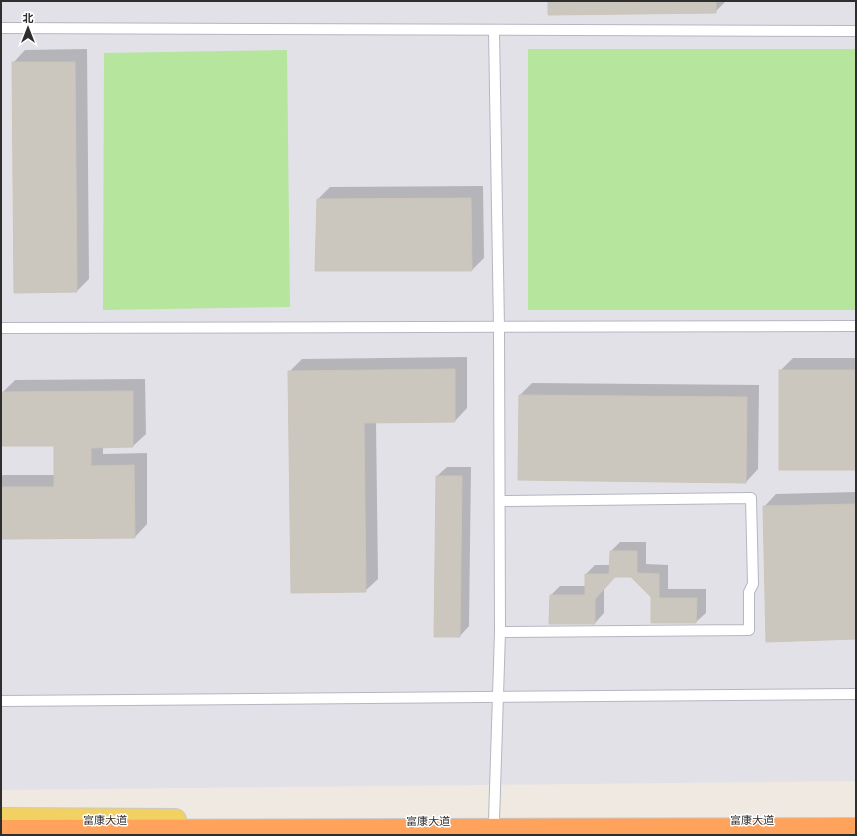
<svg xmlns="http://www.w3.org/2000/svg" width="857" height="836" font-family="'Open Sans','Noto Sans SC',sans-serif">
<style>
.industrial{fill:#e3e1e8}
.green{fill:#b6e59e}
.shadow{fill:#0003}
.building{fill:#cbc7bf;stroke:#cbc5ba}
.lines{fill:none;stroke-linecap:round;stroke-linejoin:round}
.lane-casing{stroke:#b4b7c1;stroke-width:12}
.primary-casing{stroke:#c9c9c9;stroke-width:24}
.highway-casing{stroke:#c9c9c9;stroke-width:24}
.lane{stroke:#fff;stroke-width:10}
.primary{stroke:#f2d163;stroke-width:22}
.highway{stroke:#ffa35c;stroke-width:22}
.labels{text-anchor:middle;stroke-width:3;stroke-linejoin:round;paint-order:stroke}
.street-label{font-size:11px;fill:#2e2e2e;stroke:#fff}
</style>
<rect width="100%" height="100%" fill="#efe9e1"/>
<path class="industrial" d="M1 1H856V781L1 790Z"/>
<g class="green">
<rect x="528" y="49" width="328" height="261"/>
<path d="M287 50 290 307 103 310 104 53Z"/>
</g>
<g class="shadow">
<path d="M549 1H726L715 12Z"/>
<path d="M87 49 89 279 77 291 13 63 25 50Z"/>
<path d="M483 186 484 258 472 270 318 199 330 187Z"/>
<path d="M467 357V408L455 421 376 422 378 579 365 591 289 372 302 359Z"/>
<path d="M793 358H856V469L780 371Z"/>
<path d="M145 379 146 434 133 446H103V454L147 453V524L135 537 1 538V477L3 475H55V445L3 392 15 380Z"/>
<path d="M532 383 759 385 758 469 746 482 520 395Z"/>
<path d="M447 467H471L469 626 460 636 437 476Z"/>
<path d="M856 492V638L764 507 776 494Z"/>
<path d="M620 542H646V564L668 565V589H706V613L696 622H652V596L632 576H615L604 588V613L595 623 551 595 560 586H586V574L595 565H610L611 551Z"/>
</g>
<g class="building">
<path d="M548 1H716V13L548 15Z"/>
<path d="M12 62H75L77 292 14 293Z"/>
<path d="M471 198 472 271H315L317 199Z"/>
<path d="M455 369V422L364 423 366 592 291 593 288 371Z"/>
<rect x="779" y="370" width="77" height="100"/>
<path d="M133 391V447L91 448V466L134 465 135 538 1 539V487H54V446H2V392Z"/>
<path d="M519 395 747 397 746 483 518 480Z"/>
<path d="M436 476H462L460 637H434Z"/>
<path d="M856 504V639L766 642 763 506Z"/>
<path d="M610 551H637V573L659 574V598H697L696 623H651V597L631 577H615L595 599V624H549L550 595H585V574H609Z"/>
</g>
<g class="lines">
<defs>
<g id="lane">
<path d="M1 28 856 31"/>
<path d="M494 30 499 327 500 632 749 630V592L753 584 751 498 500 501"/>
<path d="M1 328 856 326"/>
<path d="M1 701 856 694"/>
<path d="M494 821 500 632"/>
</g>
<path id="primary" d="M1 819 175 820"/>
<path id="highway" d="M1 831 856 829"/>
</defs>
<use href="#lane" class="lane-casing"/>
<use href="#primary" class="primary-casing"/>
<use href="#highway" class="highway-casing"/>
<use href="#lane" class="lane"/>
<use href="#primary" class="primary"/>
<use href="#highway" class="highway"/>
</g>
<g class="labels">
<g class="street-label">
<text x="105" y="824">富康大道</text>
<text x="752" y="824">富康大道</text>
<text x="428" y="825">富康大道</text>
</g>
</g>
<rect width="857" height="836" fill="none" stroke="#2e2e2e" stroke-width="4"/>
<g transform="translate(28 28)" stroke="#ffffff" stroke-width="3" paint-order="stroke">
<path d="M0-3L7 15L0 10L-7 15Z" fill="#2e2e2e"/>
<text y="-6" font-size="11" font-weight="bold" text-anchor="middle" fill="#2e2e2e">北</text>
</g>
</svg>
